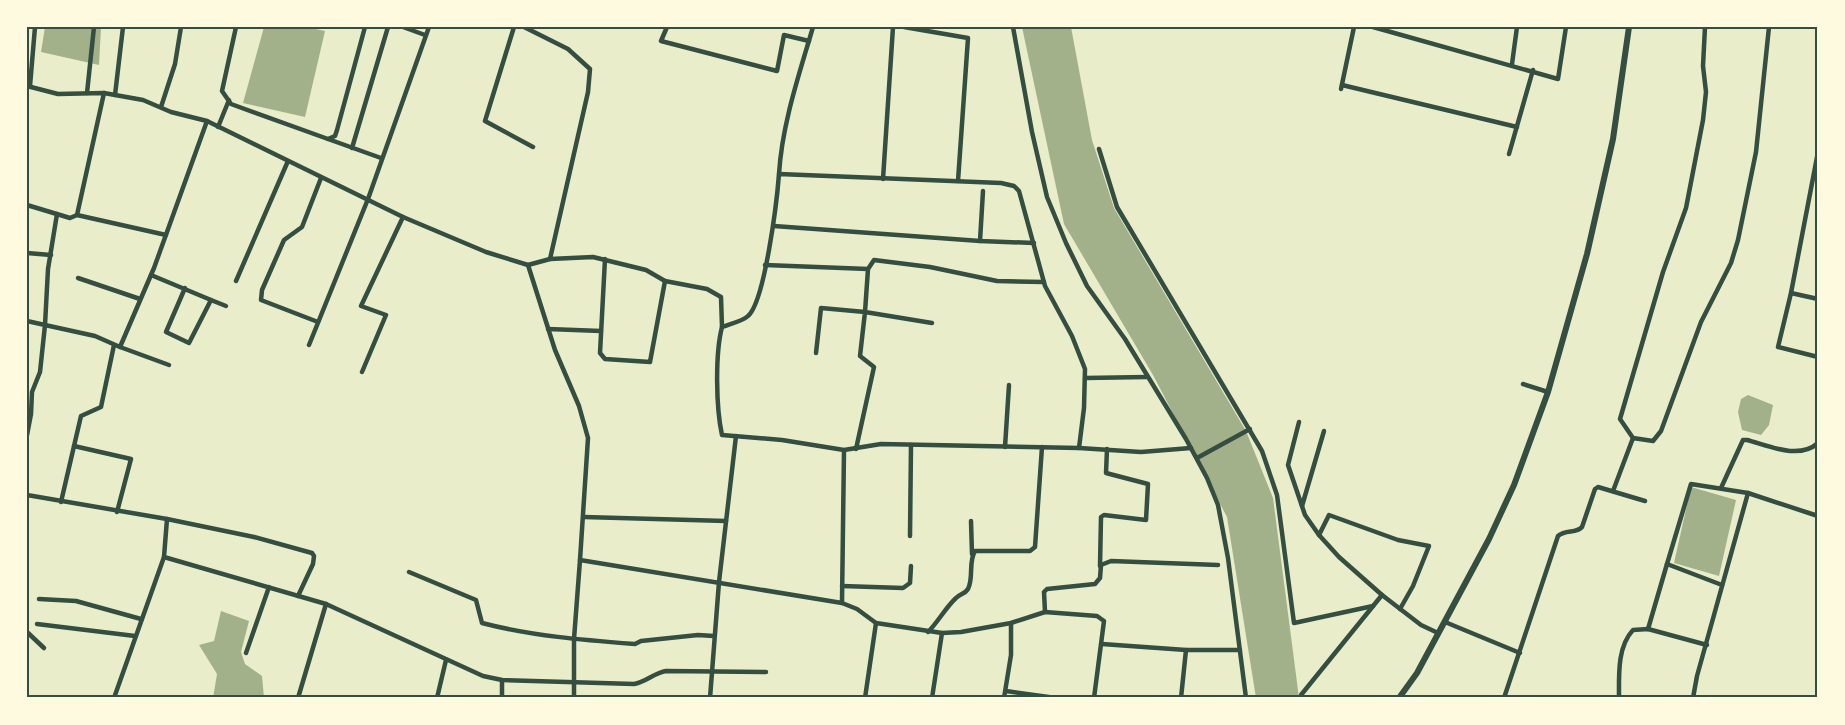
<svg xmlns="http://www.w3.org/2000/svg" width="1845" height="725" font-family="'IBM Plex Sans',sans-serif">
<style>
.water{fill:#a3b18a}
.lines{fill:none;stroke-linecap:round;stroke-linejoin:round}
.minor{stroke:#344e41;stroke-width:4.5}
.tertiary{stroke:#344e41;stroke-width:6}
.neatline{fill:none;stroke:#344e41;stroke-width:2}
</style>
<rect width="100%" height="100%" fill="#e9edc9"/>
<g class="water">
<path d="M45 27H101L99 65 41 52Z"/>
<path d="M264 27H307L325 31 305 117 243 103Z"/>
<path d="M1022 27H1071L1092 140 1114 208 1246 431 1273 498 1299 698H1256L1227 517 1153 375 1064 224Z"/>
<path d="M1748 395 1773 405 1769 425 1761 435 1742 430 1738 412 1741 399Z"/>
<path d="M1691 487 1736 500 1719 576 1674 563Z"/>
<path d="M221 611 249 621 241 652 245 664 262 676 264 698H213L217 674 199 645 214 641Z"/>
</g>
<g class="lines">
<g class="minor">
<path d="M236 27 222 91 231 104 328 139 335 136 337 130 365 27"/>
<path d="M403 27 425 35"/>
<path d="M514 27 485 121 533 147"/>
<path d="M524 27 568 49 590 69 588 92 550 259"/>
<path d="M667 27 661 41 777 71 784 35 809 41"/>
<path d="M904 27 968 38 958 181"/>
<path d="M1013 27 1032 132 1047 197 1066 243 1087 286 1125 339 1186 439 1207 478 1218 505 1228 558 1246 698"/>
<path d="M1373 27 1558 79 1566 27"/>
<path d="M1512 64 1517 27"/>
<path d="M1342 85 1517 127"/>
<path d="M27 86 58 94 104 93 143 100 171 112 207 121 403 217 486 252 528 265 550 259 593 257 646 270 665 281 707 289 721 297 722 327"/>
<path d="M30 86 35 27"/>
<path d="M1341 89 1354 27"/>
<path d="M87 93 94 27"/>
<path d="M115 95 123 27"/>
<path d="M161 107 175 64 181 27"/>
<path d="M218 127 229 100"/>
<path d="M328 139 381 158"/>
<path d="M352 148 388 27"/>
<path d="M1099 149 1117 207 1262 451 1277 495 1294 623 1373 606"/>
<path d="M1818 152 1791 293 1778 347 1818 357"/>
<path d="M1509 154 1533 70"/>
<path d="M779 174C782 124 799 75 813 27"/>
<path d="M883 179 893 27"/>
<path d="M27 205 70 218 77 215 104 93"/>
<path d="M57 214 48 269 45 325 95 336 120 347 154 268 207 121"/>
<path d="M77 215 166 235"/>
<path d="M774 226 980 241 1034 243"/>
<path d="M980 241 983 191"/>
<path d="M27 253 51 255"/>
<path d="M605 259 600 353 605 359 650 362 665 281"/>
<path d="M528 265 555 350 579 406 588 438 580 560 842 603 844 450 881 444 1079 448 1084 408 1085 369 1072 336 1045 286 1019 191 1014 186 1001 183 779 174C777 200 765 301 748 316 743 321 730 324 722 327 715 354 716 408 722 435L782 440 844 450"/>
<path d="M765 265 868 269"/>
<path d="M151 275 211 300 189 343 166 332 185 288"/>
<path d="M78 278 140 299"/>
<path d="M236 281 288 161"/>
<path d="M1791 293 1818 299"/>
<path d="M211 300 226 306"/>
<path d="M27 321 45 325 40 372 32 392 31 414 27 435"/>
<path d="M318 322 261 300 262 290 284 240 302 227 321 178"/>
<path d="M932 323 865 312 868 269 874 260 930 267 997 281 1044 282"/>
<path d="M548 329 601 331"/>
<path d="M309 345 368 199 429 27"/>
<path d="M120 347 169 365"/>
<path d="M816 353 821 308 865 312 860 356 874 367 856 449"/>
<path d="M362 372 386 315 361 306 403 217"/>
<path d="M1085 378 1147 377"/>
<path d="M1523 384 1548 392"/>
<path d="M1299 422 1288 465 1305 515 1319 535 1339 557 1382 595 1421 625 1438 633"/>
<path d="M1633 438 1620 419 1663 272 1686 208 1703 120 1706 92 1703 66 1705 27"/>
<path d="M74 446 131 459 117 512"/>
<path d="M1005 447 1009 385"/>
<path d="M1079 448 1141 452 1191 448"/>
<path d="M1197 458 1250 429"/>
<path d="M1721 488 1743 440H1747C1769 446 1799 460 1818 443"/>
<path d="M1613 491 1633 438 1653 441 1661 431 1701 322 1731 263 1738 240 1756 152 1769 27"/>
<path d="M27 495 167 519 254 537 312 553 314 556 313 564 298 596"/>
<path d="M61 502 81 416 101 407 114 345"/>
<path d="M1302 506 1324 431"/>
<path d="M584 517 726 521"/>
<path d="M167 519 164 557 326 604 483 676 502 680 634 684C646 682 654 673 666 671L766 672"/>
<path d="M971 521 972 554"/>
<path d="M1319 535 1329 515 1398 540 1429 546 1413 586 1400 609"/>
<path d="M910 536 911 445"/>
<path d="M1100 566 1101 517 1104 515 1146 520 1148 484 1106 473 1107 449"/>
<path d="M409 572 476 600 482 623C532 636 583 640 635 644L641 641 698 635 714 636"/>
<path d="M1722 585 1667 564 1691 484 1748 493 1818 516"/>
<path d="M842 586 903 588 910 583 911 566"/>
<path d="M39 599 76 601 141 619"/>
<path d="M842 603 857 609 876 623"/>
<path d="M1045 612 1044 592 1047 589 1095 584 1100 578 1101 565 1111 561 1218 565"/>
<path d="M1445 622 1520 653"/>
<path d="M37 624 135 636"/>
<path d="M1648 629 1667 564"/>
<path d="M27 632 44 648"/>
<path d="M928 632C938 622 946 607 956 598 960 594 965 594 968 589 974 577 968 562 975 551H1030L1035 547 1042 447"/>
<path d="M1102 644 1186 650H1240"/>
<path d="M246 653 269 587"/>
<path d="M1006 691 1056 698"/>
<path d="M1301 695 1382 595"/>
<path d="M114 698 164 557"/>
<path d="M298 698 326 604"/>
<path d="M437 698 446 660"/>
<path d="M502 698V680"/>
<path d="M574 698V639L580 560"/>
<path d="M710 698 719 582 736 436"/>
<path d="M865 698 876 623 942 633 961 632 1011 623 1045 612 1097 616 1104 621 1094 698"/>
<path d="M932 698 942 633"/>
<path d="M1004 698 1011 655V623"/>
<path d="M1181 698 1186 650"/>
<path d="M1504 698 1558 536C1566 529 1576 534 1582 527L1595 489 1598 487 1645 501"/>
<path d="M1619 698C1619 676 1617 647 1633 630L1648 629 1707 645"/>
<path d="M1693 698 1697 676 1748 493"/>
</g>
<path class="tertiary" d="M1399 698 1417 673 1489 539 1514 485 1548 392 1587 254 1613 139 1629 27"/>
</g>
<rect width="1845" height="725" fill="none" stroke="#fefae0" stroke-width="57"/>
<rect x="28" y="28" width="1788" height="668" class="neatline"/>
</svg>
